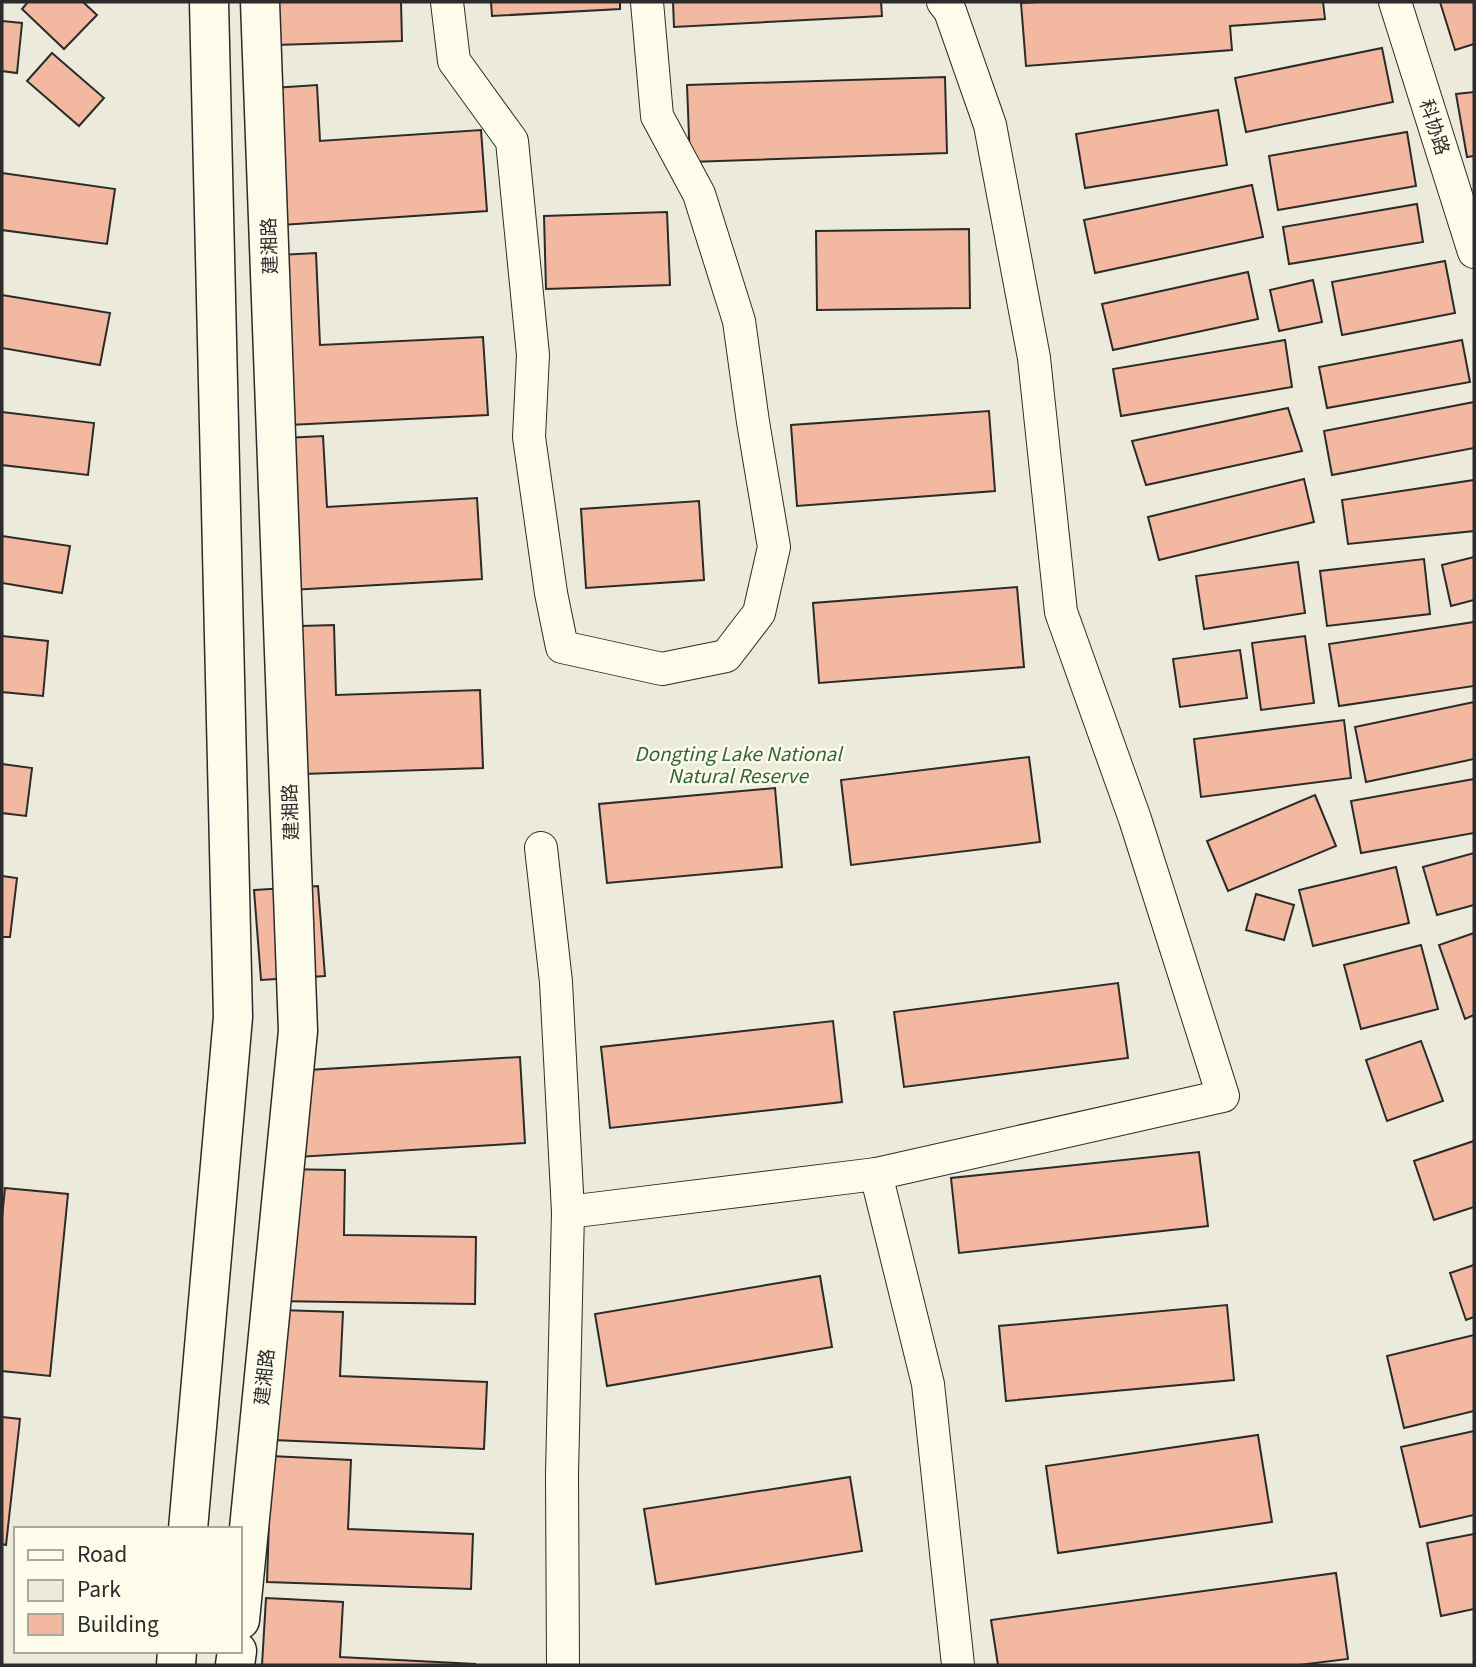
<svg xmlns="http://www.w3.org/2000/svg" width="1476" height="1667" font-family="Georgia,'Noto Sans SC',serif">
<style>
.green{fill:#ecebdb;stroke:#74746e;stroke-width:2;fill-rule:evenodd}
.building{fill:#f2b8a0;stroke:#2b2b2b;stroke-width:2}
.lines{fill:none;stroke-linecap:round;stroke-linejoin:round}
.minor-casing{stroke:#2b2b2b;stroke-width:34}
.primary-casing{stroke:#2b2b2b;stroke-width:41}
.minor{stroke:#fdfbea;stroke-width:32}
.primary{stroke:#fdfbea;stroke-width:38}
.labels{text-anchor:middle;stroke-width:5;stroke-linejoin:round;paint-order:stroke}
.street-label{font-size:19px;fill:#2b2b2b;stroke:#fdfbea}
.park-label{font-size:19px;font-style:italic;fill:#34623c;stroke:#fdfbea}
</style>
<rect width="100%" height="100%" fill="#fdfbea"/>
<path class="green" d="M2 2H1474V1665H2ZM16 1529H240V1651H16Z"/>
<g class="building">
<path d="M28 2H83L97 15 64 49 22 9Z"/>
<path d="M275 2H401L402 41 276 45Z"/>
<path d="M491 2H620V9L492 16Z"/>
<path d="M673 2H881L882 16 674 27Z"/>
<path d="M1039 2H1323L1325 19 1230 26 1232 50 1026 66 1021 3Z"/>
<path d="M1440 2H1474V44L1455 50Z"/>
<path d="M2 21 22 23 17 73 2 71Z"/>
<path d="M1382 48 1393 102 1246 132 1235 78Z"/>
<path d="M52 53 104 98 79 126 27 81Z"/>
<path d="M945 77 947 153 690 162 687 85Z"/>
<path d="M317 85 320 141 481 130 487 211 267 226 258 89Z"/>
<path d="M1474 92V156L1467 157 1456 94Z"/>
<path d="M1218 110 1227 165 1085 188 1076 134Z"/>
<path d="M1407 132 1416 186 1278 210 1269 156Z"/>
<path d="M2 173 115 189 107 244 2 230Z"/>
<path d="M1252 185 1263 237 1095 273 1084 220Z"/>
<path d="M1417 204 1423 242 1289 264 1283 227Z"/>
<path d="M667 212 670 285 546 289 544 216Z"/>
<path d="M969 229 970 308 817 310 816 231Z"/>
<path d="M316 253 320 345 483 337 488 415 269 426 261 256Z"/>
<path d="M1445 261 1455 313 1342 335 1332 282Z"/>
<path d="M1248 272 1258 319 1113 350 1102 304Z"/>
<path d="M1313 280 1322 322 1279 331 1270 290Z"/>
<path d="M2 295 110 313 100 365 2 348Z"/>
<path d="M1285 340 1292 387 1121 416 1113 369Z"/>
<path d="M1462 340 1470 382 1327 408 1319 367Z"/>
<path d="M1474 402V448L1332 475 1324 431Z"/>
<path d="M1288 408 1302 451 1146 485 1132 441Z"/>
<path d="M989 411 995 491 797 506 791 425Z"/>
<path d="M2 412 94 423 88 475 2 465Z"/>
<path d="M323 436 327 507 477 498 482 579 273 591 265 439Z"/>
<path d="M1304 479 1314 522 1159 560 1148 517Z"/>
<path d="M1474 480V531L1348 544 1342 500Z"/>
<path d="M699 501 704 580 586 588 581 509Z"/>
<path d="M2 536 70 546 62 593 2 583Z"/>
<path d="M1474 557V600L1451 606 1442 565Z"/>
<path d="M1424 559 1430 614 1327 626 1320 571Z"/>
<path d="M1298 562 1305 613 1204 629 1196 576Z"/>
<path d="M1017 587 1024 667 819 683 813 603Z"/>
<path d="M1474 622V686L1339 706 1329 644Z"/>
<path d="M334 625 336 695 480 690 483 768 272 775 267 627Z"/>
<path d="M2 636 48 641 43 696 2 692Z"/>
<path d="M1305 636 1314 703 1261 710 1252 643Z"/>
<path d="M1240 650 1247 698 1180 707 1173 659Z"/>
<path d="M1474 702V759L1366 782 1355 727Z"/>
<path d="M1344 720 1351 778 1201 797 1194 739Z"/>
<path d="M1029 757 1040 842 851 865 841 780Z"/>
<path d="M2 764 32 768 26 816 2 813Z"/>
<path d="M1474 779V833L1361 853 1351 801Z"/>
<path d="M775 788 782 867 607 883 599 804Z"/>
<path d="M1315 795 1336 846 1228 891 1207 841Z"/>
<path d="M1474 853V905L1437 915 1423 867Z"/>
<path d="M1396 867 1409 923 1313 946 1299 890Z"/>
<path d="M2 876 17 878 10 937H2Z"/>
<path d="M318 886 325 976 261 980 254 890Z"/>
<path d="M1256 894 1294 905 1284 940 1246 930Z"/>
<path d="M1474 933V1015L1465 1019 1439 945Z"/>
<path d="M1421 945 1438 1009 1361 1029 1344 965Z"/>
<path d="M1118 983 1128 1058 904 1087 894 1012Z"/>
<path d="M833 1021 842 1102 610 1128 601 1047Z"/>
<path d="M1421 1041 1443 1101 1387 1121 1366 1060Z"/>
<path d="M520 1057 525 1143 281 1158 276 1072Z"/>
<path d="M1474 1141V1207L1434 1220 1414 1161Z"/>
<path d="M1199 1152 1208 1226 959 1253 951 1178Z"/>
<path d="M275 1169 345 1170 344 1235 476 1237 475 1304 273 1301Z"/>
<path d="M5 1188 68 1194 50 1376 2 1371V1218Z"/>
<path d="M1474 1265V1317L1466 1320 1450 1273Z"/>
<path d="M820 1276 832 1347 607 1386 595 1314Z"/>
<path d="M1227 1305 1234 1380 1006 1401 999 1326Z"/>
<path d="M279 1310 343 1312 340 1376 487 1382 484 1449 273 1440Z"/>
<path d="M1474 1335V1411L1404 1428 1387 1356Z"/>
<path d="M2 1417 20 1419 6 1545 2 1544Z"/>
<path d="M1474 1431V1515L1420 1527 1401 1447Z"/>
<path d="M1258 1435 1272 1522 1058 1553 1046 1466Z"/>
<path d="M271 1456 351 1460 348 1529 473 1534 471 1589 267 1582Z"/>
<path d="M850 1477 862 1551 656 1584 644 1509Z"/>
<path d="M1474 1534V1609L1441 1616 1427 1543Z"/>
<path d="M1336 1573 1348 1659 1299 1665H998L991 1620Z"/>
<path d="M266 1598 343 1602 340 1657 475 1664V1665H262Z"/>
</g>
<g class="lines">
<defs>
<g id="minor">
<path d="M447 2 454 61 512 141 533 355 529 437 551 593 562 647 662 669 726 656 759 613 774 547 753 422 739 321 699 194 657 116 647 2"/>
<path d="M1395 2 1474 252"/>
<path d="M541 848 556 982 568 1212 562 1474 563 1665"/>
<path d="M876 1174 1223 1096 1135 819 1061 612 1034 358 990 125 950 11 943 2"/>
<path d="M568 1212 876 1174 928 1384 958 1665"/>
</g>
<g id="primary">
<path d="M188 1529 233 1017 209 2"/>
<path d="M240 1620 298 1031 260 2"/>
<path d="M176 1665 177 1651"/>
<path d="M235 1665 237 1651"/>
</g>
</defs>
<use href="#minor" class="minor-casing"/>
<use href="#primary" class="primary-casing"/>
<use href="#minor" class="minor"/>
<use href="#primary" class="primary"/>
</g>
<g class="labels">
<g class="street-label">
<text transform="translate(1435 127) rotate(72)" y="7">科协路</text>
<text transform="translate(269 246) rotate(-92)" y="7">建湘路</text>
<text transform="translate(290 812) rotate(-92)" y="7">建湘路</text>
<text transform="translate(264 1377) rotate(-84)" y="7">建湘路</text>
</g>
<g class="park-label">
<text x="738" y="761">Dongting Lake National<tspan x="738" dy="22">Natural Reserve</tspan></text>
</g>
</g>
<rect width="1476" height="1667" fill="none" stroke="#2b2b2b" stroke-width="7"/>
<rect x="14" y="1527" width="228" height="126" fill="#fdfbea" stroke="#a9a89e" stroke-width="2"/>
<rect x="28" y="1550" width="35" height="10" fill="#fdfbea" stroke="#a9a89e" stroke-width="2"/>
<text x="77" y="1562" font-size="21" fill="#2b2b2b">Road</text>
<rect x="28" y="1580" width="35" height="21" fill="#ecebdb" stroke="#a9a89e" stroke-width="2"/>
<text x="77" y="1597" font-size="21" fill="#2b2b2b">Park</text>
<rect x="28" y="1614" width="35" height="21" fill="#f2b8a0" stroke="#a9a89e" stroke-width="2"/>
<text x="77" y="1632" font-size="21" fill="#2b2b2b">Building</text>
</svg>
